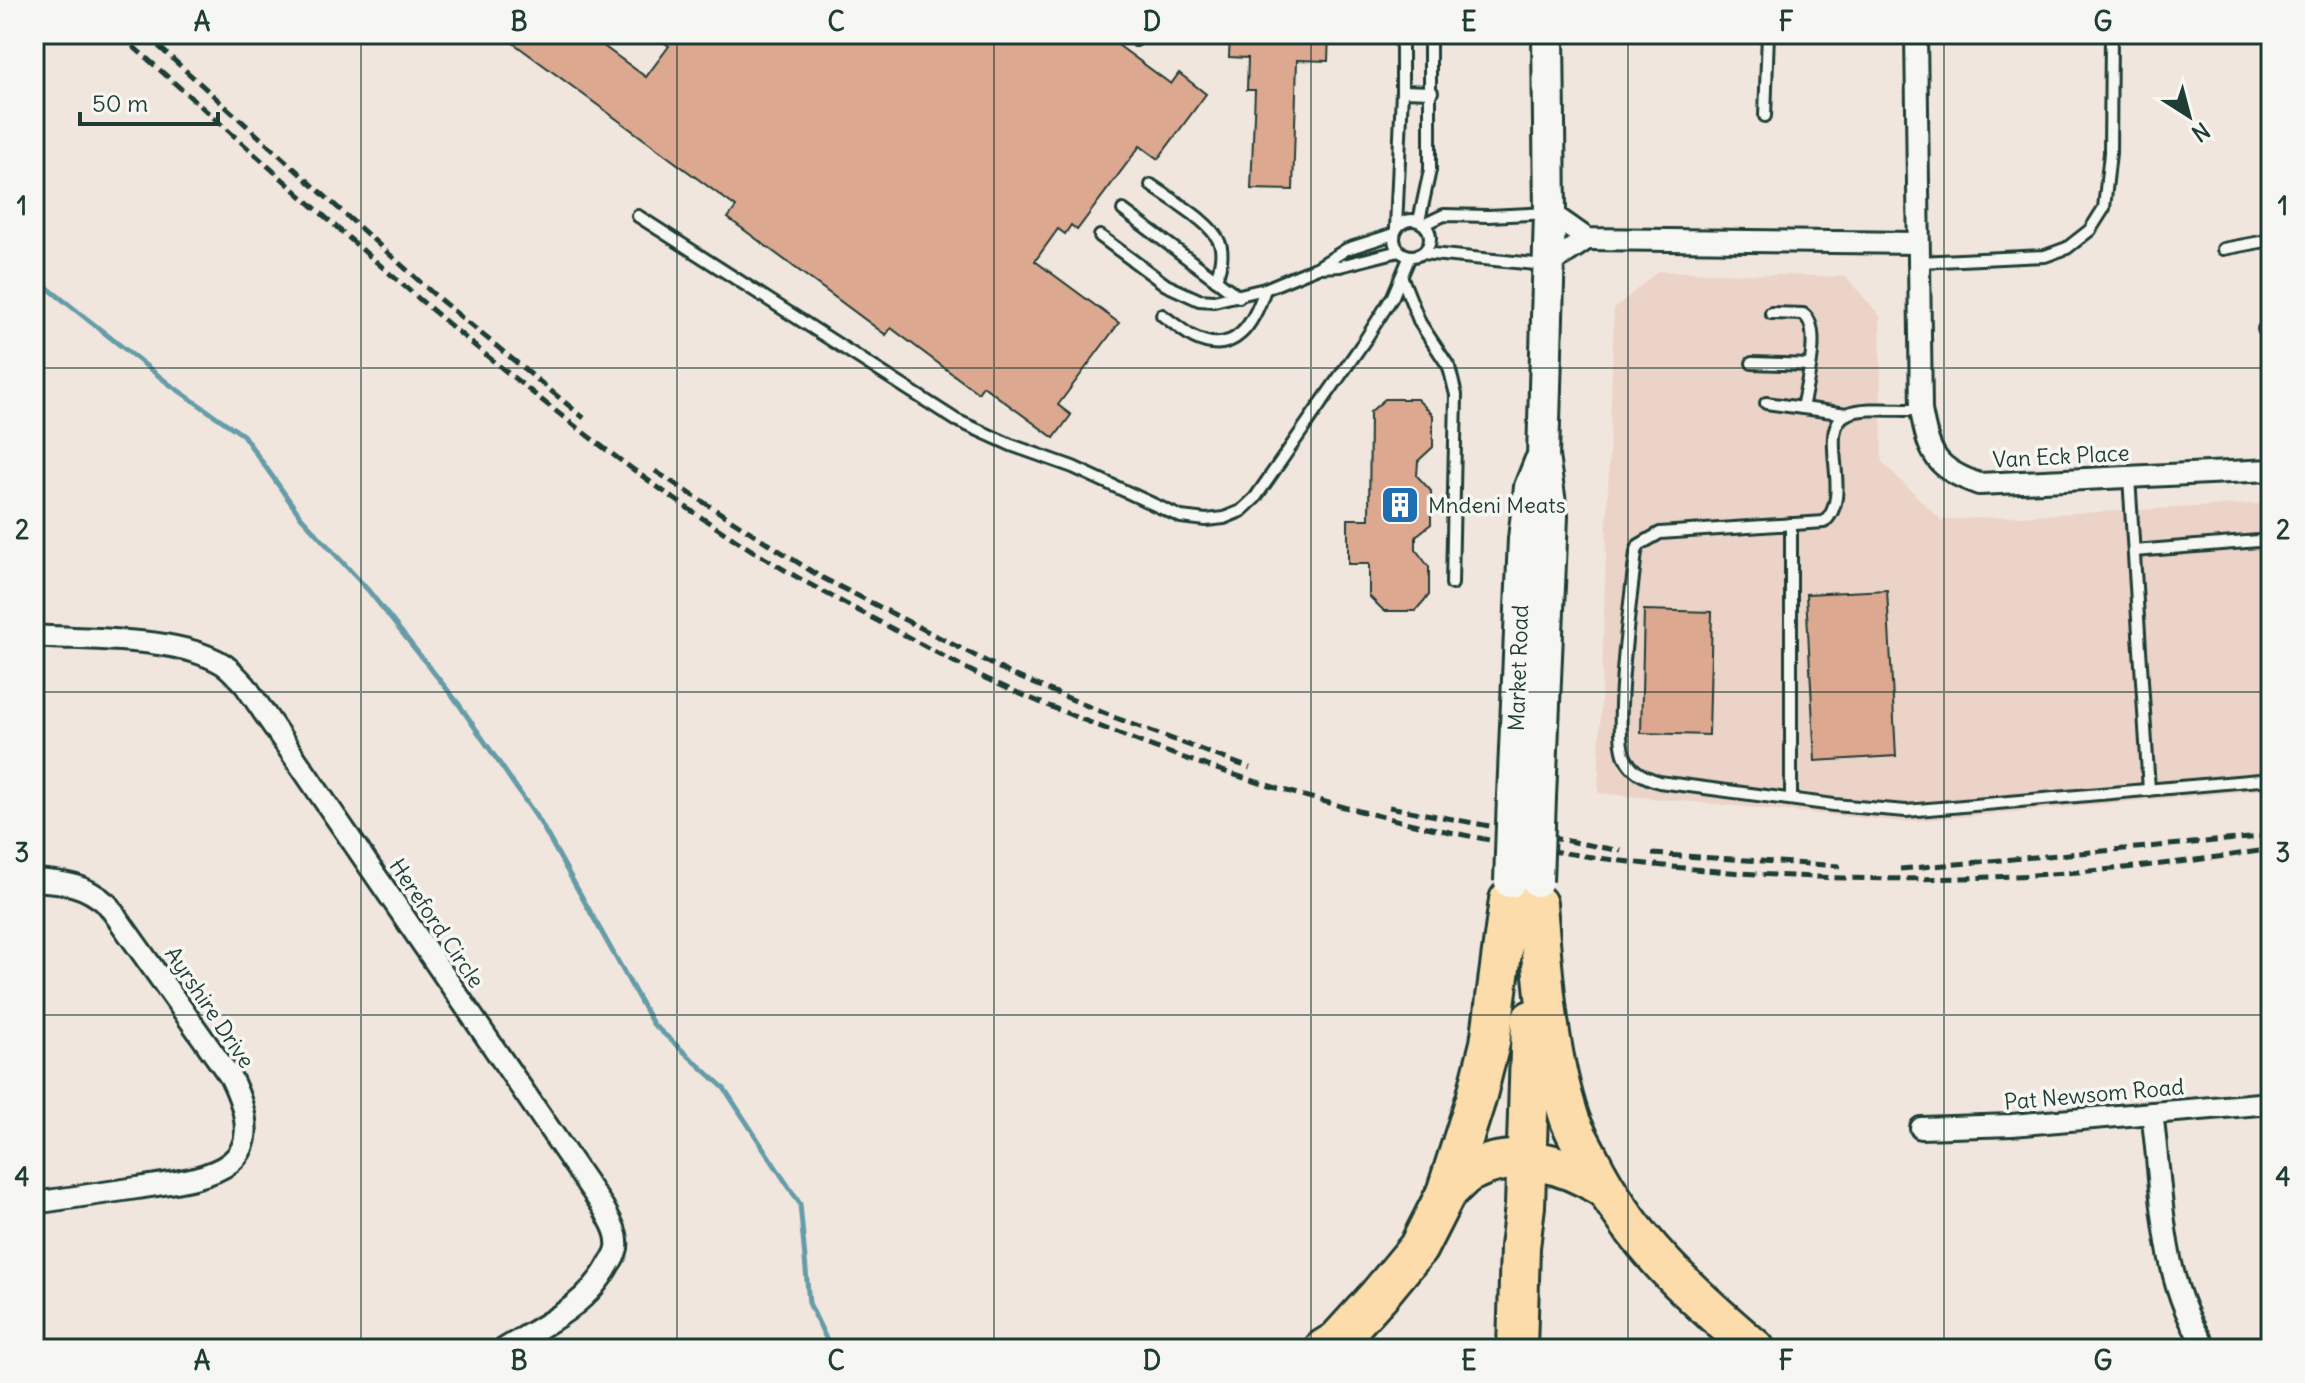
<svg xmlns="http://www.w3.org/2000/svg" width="2305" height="1383" font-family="Delius,sans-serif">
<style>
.built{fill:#ebd3c7}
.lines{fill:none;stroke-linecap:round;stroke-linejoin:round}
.stream{stroke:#659ca8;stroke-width:5}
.building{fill:#dca890;stroke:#1f3d34;stroke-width:2}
.lane-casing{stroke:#1f3d34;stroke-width:16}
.street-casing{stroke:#1f3d34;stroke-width:26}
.secondary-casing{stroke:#1f3d34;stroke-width:36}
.highway-casing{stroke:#1f3d34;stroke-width:44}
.lane{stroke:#f6f6f2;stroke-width:10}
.street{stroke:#f6f6f2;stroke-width:20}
.secondary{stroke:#f6f6f2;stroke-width:30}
.highway{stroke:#fddcac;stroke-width:38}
.rail{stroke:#1f3d34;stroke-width:5;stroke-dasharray:12 6;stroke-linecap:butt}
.secondary-bridge-casing{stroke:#1f3d34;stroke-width:36;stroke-linecap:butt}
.secondary-bridge{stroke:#f6f6f2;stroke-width:30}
.grid{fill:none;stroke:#1f3d34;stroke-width:2;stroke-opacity:0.55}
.labels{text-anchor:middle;stroke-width:7;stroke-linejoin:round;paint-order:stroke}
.street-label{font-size:22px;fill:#1f3d34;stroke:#f6f6f2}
.poi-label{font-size:22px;fill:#1f3d34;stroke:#f6f6f2;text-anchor:start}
.neatline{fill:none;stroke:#1f3d34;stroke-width:3}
.grid-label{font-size:26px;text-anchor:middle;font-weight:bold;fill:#1f3d34}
</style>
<rect width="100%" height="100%" fill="#f1e6de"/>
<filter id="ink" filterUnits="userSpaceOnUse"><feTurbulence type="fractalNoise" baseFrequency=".0125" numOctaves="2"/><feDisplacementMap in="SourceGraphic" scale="16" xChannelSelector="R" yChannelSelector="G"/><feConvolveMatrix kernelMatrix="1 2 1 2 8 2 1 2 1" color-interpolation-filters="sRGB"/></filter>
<g filter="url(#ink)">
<path class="built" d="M1658 271 1846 277 1880 316 1882 462 1941 520 2271 503V789L1904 822 1598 793 1614 309Z"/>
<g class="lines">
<path class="stream" d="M34 277 169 384 243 435 301 517 368 590 458 703 540 822 653 1024 724 1088 800 1204 809 1303 831 1349"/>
</g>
<g class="building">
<path d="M501 34H587L646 77 669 46 652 34H1103L1171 84 1179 73 1206 94 1158 159 1140 146 1077 230 1071 225 1065 234 1058 229 1035 261 1119 323 1058 405 1071 415 1054 438 983 386 978 393 891 328 886 335 728 218 736 207Z"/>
<path d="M1230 34H1329L1328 61 1297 60 1293 190 1251 189 1255 90H1247L1248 58 1229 57Z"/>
<path d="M1385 399H1417L1433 415V447L1418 461 1417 476 1431 491V524L1416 536V550L1429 567V595L1415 611H1384L1369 596V564H1348V519H1369L1370 412Z"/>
<path d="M1887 590 1896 756 1815 761 1806 594Z"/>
<path d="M1644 610 1712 612 1709 735 1641 733Z"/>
</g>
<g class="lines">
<defs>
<g id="lane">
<path d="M1136 40 1141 34"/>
<path d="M1402 91 1432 92"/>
<path d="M1765 116 1768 34"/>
<path d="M1151 185C1170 199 1218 225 1221 248 1223 259 1219 270 1216 280"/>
<path d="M1123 210 1239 297"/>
<path d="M638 216 956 420 1011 445 1073 467 1181 517 1206 520 1224 518 1241 511 1255 498 1365 340 1393 296 1410 256"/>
<circle cx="1412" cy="238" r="18"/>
<path d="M1419 221 1430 170V34"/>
<path d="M1425 224 1444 215 1488 216 1548 213"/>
<path d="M1396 228 1402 91V47L1398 34"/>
<path d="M1100 236 1166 285 1199 300 1214 301 1265 289 1318 267 1347 249 1394 234"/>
<path d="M2223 249 2271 240"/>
<path d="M1422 253 1546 265"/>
<path d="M1919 262 2045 256 2067 248 2090 230 2104 208 2110 153 2111 34"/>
<path d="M1320 267 1340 266 1399 251"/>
<path d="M1402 278 1420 323 1449 367 1456 395 1452 584"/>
<path d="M1771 313 1803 314C1823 327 1806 386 1802 408"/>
<path d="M1162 315C1172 322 1183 331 1193 337 1235 358 1254 323 1265 289"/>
<path d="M2264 329 2271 328"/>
<path d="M1752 363 1809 365"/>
<path d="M1766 403 1847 414"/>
<path d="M1921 410C1902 411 1863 406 1847 414 1815 429 1855 496 1824 522L1660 533 1639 545 1636 552C1632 590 1612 730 1625 757 1632 772 1644 777 1659 782L1834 805 1906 811 2271 779"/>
<path d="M2129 477 2149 790"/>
<path d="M2134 551 2271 540"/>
<path d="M1791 799V524"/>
</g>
<g id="street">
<path d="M1916 34 1921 410C1929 455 1936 469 1979 484L2271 470"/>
<path d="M1550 213 1587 239 1918 243"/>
<path d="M1548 265 1587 239"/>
<path d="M34 636C88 640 177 636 223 664 231 669 238 678 245 685L603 1207C610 1220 619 1233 617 1248 616 1253 612 1260 609 1264 587 1306 542 1326 504 1349"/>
<path d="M34 880C64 882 85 884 108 905L231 1078C276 1171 211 1177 137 1188 103 1193 68 1198 34 1203"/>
<path d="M2152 1113C2163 1191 2159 1281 2207 1349"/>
<path d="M1921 1128 2012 1125 2271 1103"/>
</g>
<g id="secondary">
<path d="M1513 796 1524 539 1530 487 1540 462"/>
<path d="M1540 797 1552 516 1543 457 1550 213 1548 34"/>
</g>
<g id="highway">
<path d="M1537 904C1543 976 1547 1051 1570 1120 1575 1133 1583 1146 1589 1158 1630 1240 1687 1291 1755 1349"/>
<path d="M1446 1193C1454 1186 1462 1176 1470 1172 1514 1148 1565 1163 1604 1188"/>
<path d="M1324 1349 1337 1341 1379 1295 1418 1248 1446 1193 1476 1099 1490 1043 1509 900"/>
<path d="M1517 1349 1520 1247 1525 1206 1531 1020"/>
</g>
</defs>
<use href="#lane" class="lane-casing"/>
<use href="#street" class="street-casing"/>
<use href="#secondary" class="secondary-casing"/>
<use href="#highway" class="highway-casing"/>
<use href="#lane" class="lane"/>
<use href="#street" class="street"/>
<use href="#secondary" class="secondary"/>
<use href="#highway" class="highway"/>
<g class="rail">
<path d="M119 34C318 208 512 395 734 539 785 572 838 600 891 628 923 645 955 663 987 679 1034 701 1084 720 1132 739 1496 877 1887 911 2271 849"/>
<path d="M145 34 438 298 584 418"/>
<path d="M655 471 819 576 1009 673 1116 718 1250 768"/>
<path d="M1389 807 1621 851"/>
<path d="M1652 854 1840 866"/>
<path d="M1900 869 2271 836"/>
</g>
<defs>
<g id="secondary-bridge">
<path d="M1537 881 1540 797"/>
<path d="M1510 882 1513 796"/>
</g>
</defs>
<use href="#secondary-bridge" class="secondary-bridge-casing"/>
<use href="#secondary-bridge" class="secondary-bridge"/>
</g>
</g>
<path class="grid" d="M361 34V1349M677 34V1349M994 34V1349M1311 34V1349M1628 34V1349M1944 34V1349M34 368H2271M34 692H2271M34 1015H2271"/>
<defs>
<symbol id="building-square" viewBox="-11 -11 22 22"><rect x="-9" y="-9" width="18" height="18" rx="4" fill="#1f6fb2" stroke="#f6f6f2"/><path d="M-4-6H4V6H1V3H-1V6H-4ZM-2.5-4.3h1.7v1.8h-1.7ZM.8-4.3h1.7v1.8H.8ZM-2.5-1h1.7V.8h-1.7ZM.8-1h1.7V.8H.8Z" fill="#fff"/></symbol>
</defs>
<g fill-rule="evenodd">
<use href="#building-square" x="1378" y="483" width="44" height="44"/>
</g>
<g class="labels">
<g class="street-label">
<text transform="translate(2061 456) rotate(-3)" y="8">Van Eck Place</text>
<text transform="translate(1518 668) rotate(-88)" y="8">Market Road</text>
<text transform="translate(437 923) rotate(56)" y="8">Hereford Circle</text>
<text transform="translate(210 1007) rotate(56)" y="8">Ayrshire Drive</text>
<text transform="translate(2094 1094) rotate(-5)" y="8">Pat Newsom Road</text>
</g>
<g class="poi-label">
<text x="1428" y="513">Mndeni Meats</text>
</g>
</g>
<rect width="2305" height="1383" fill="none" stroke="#f6f6f2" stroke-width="88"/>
<g transform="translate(2189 116) rotate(144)" stroke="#f6f6f2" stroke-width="6" paint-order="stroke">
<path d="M0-6L14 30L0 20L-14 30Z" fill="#1f3d34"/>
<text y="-12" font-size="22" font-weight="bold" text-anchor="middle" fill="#1f3d34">N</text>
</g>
<path d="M80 112v12h138v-12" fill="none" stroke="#1f3d34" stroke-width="4"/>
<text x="92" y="112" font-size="24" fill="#1f3d34" stroke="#f6f6f2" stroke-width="6" paint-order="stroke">50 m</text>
<rect x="44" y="44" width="2217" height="1295" class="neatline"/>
<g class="grid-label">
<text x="202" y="31">A</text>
<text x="519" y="31">B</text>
<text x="836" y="31">C</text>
<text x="1152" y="31">D</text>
<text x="1469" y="31">E</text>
<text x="1786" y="31">F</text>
<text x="2103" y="31">G</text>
<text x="22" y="215">1</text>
<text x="2283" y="215">1</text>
<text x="22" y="539">2</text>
<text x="2283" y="539">2</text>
<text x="22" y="862">3</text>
<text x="2283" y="862">3</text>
<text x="22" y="1186">4</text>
<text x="2283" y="1186">4</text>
<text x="202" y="1370">A</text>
<text x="519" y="1370">B</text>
<text x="836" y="1370">C</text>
<text x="1152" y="1370">D</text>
<text x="1469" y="1370">E</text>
<text x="1786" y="1370">F</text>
<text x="2103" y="1370">G</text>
</g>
</svg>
